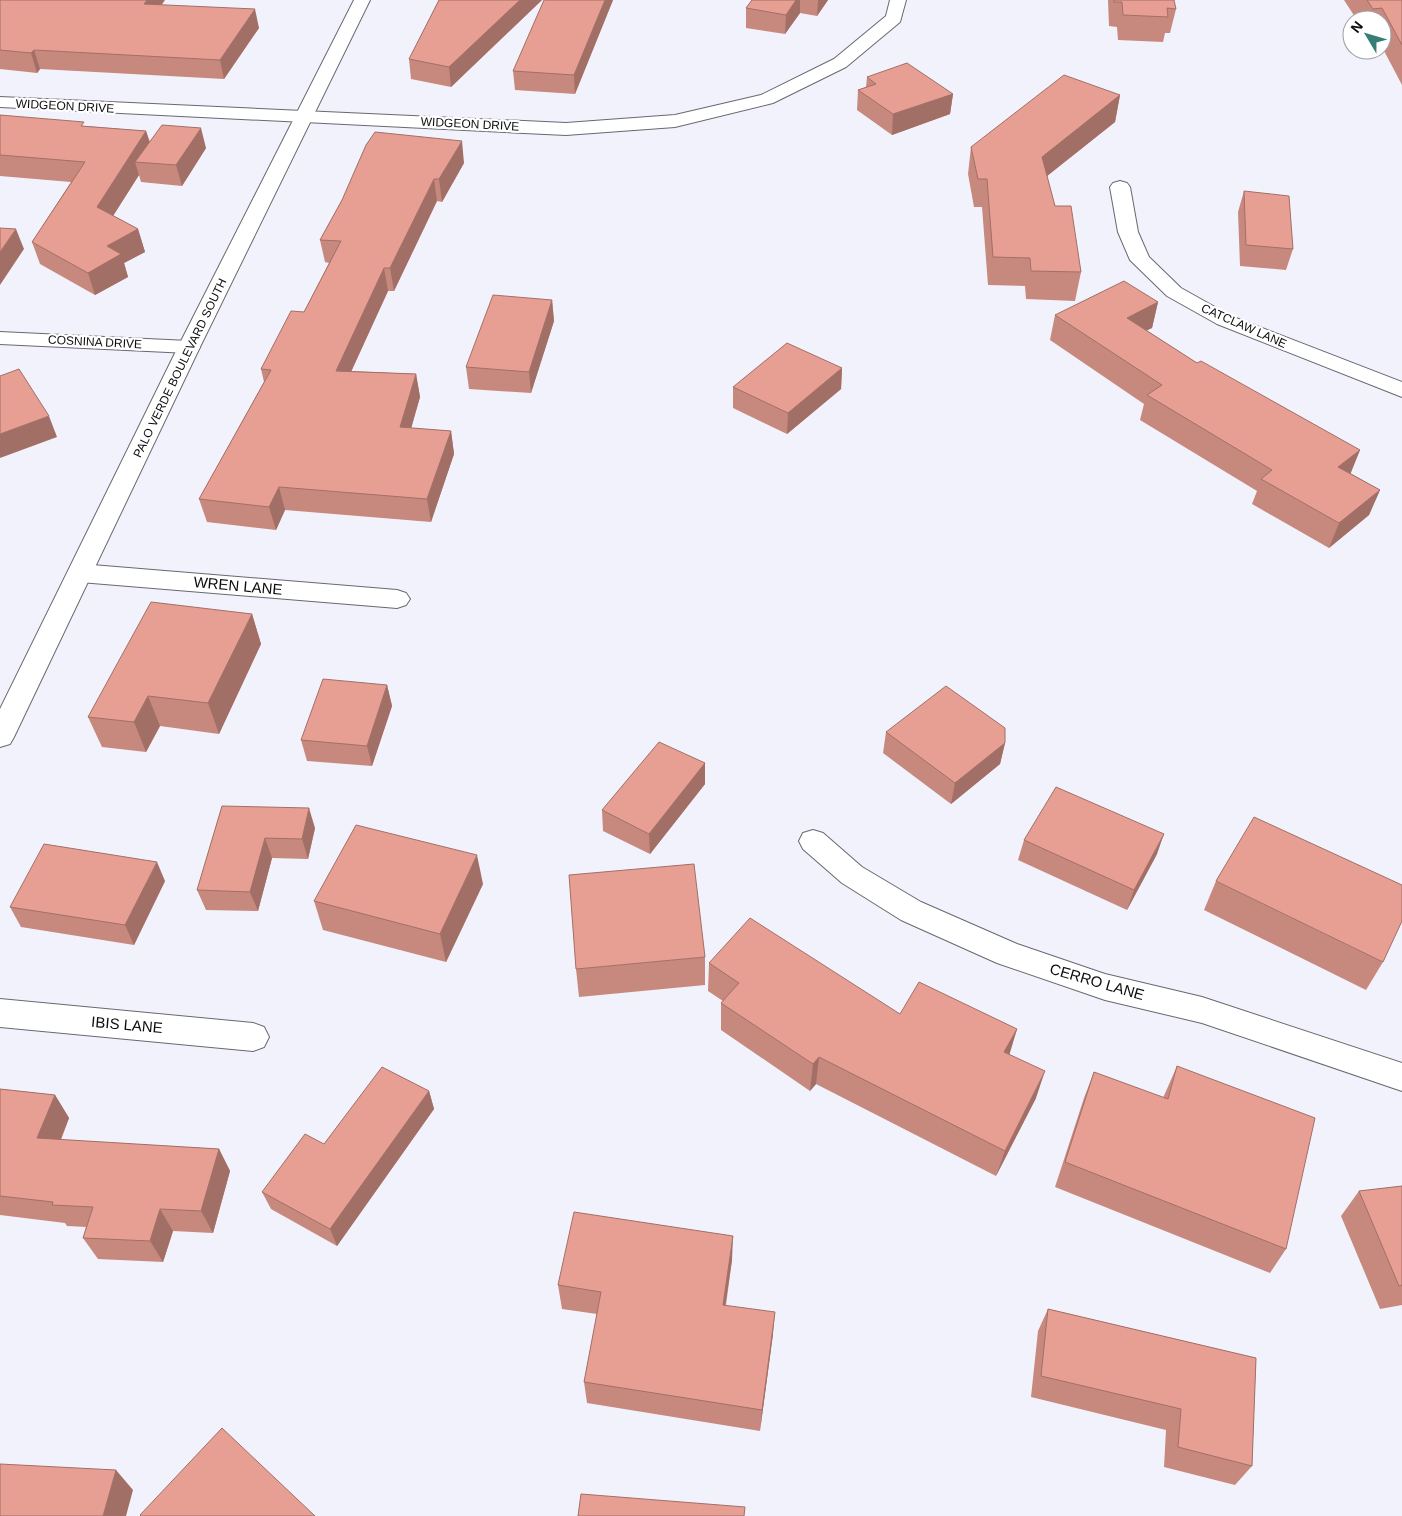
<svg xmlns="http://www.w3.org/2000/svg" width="1402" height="1516" font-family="Arial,sans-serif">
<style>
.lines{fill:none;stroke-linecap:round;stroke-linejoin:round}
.minor-casing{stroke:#686870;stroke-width:2}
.major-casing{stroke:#686870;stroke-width:2}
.minor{fill:#fff;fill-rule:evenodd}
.major{fill:#fff;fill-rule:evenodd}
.wall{fill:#c7897e}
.shaded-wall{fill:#a26f67}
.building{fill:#e79f93;stroke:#a26f67}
.labels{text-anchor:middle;stroke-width:4.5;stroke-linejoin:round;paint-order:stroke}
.far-street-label{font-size:12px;fill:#0c0c0f;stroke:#fff}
.street-label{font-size:15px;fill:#0c0c0f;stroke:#fff}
</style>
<rect width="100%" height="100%" fill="#f2f2fc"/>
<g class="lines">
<defs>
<g id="minor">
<path d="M890 0H906L900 22 846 67 773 103 675 127 566 135 0 107V97L566 123 675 115 761 95 834 59 886 16Z"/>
<path d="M1120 181 1127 183 1130 187 1138 232 1149 257 1181 288 1231 316 1402 382V397L1217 324 1167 296 1130 260 1118 232 1110 187 1113 183Z"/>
<path d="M0 332 189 341 197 342 200 347 197 352 189 353 0 344Z"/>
<path d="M80 564 397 590 406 593 410 599 406 605 397 608 80 582 71 579 68 573 71 567Z"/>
<path d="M813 830 823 833 862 867 921 902 1017 944 1105 974 1202 997 1402 1063V1091L1202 1023 1105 1000 997 963 901 920 842 883 803 849 799 841 803 833Z"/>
<path d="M0 999 253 1023 264 1027 269 1037 264 1047 253 1051 0 1027Z"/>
</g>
<path id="major" d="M354 0H370L200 347 14 737 10 744 0 747V709L178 347Z"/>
</defs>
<use href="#minor" class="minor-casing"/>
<use href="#major" class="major-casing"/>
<use href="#minor" class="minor"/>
<use href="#major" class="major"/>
</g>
<g class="wall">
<path d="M0 0 162 5 259 28 224 79 40 69 37 73 0 69Z"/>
<path d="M439 0H542L451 87 411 79 409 59Z"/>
<path d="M613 0 575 94 515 90 513 71Z"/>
<path d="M752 0H828L817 16 800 13 785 34 746 28V8Z"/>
<path d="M1108 0H1174L1176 9 1170 33H1165L1163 42 1118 40 1117 27 1109 26Z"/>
<path d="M1344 0H1402V85L1382 47V20H1357Z"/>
<path d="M867 77 953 94 950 114 892 135 857 110 858 90 866 87Z"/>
<path d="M1120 95 1115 122 1047 176 1055 206 1081 272 1075 301 1026 299 1025 286 988 285 982 207H974L968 174 971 147Z"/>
<path d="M0 115 85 126 146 131 150 142 206 148 182 186 141 182 139 175 113 216 138 229 145 252 124 263 128 277 95 295 40 264 32 242 71 182 0 176Z"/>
<path d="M464 163 442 202 437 201 394 291H388L351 371 416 374 420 397 411 428 451 431 454 454 431 522 285 510 276 530 207 522 199 499 264 382 261 369 304 312 329 263 325 262 320 240 342 200Z"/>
<path d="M1244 191 1293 249 1286 270 1240 266 1238 212Z"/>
<path d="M552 300 554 321 531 393 469 389 466 367Z"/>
<path d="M1158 302 1152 328 1146 330 1197 363 1360 450 1350 473 1380 490 1369 515 1329 548 1252 504 1257 491 1140 420 1144 404 1050 340 1055 315Z"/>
<path d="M842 368 841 389 787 434 733 408V387Z"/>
<path d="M252 614 261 644 219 734 160 726 146 752 102 747 88 717Z"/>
<path d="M387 685 392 706 372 766 307 761 301 740Z"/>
<path d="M886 732 1005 743 1000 764 951 804 883 753Z"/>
<path d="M705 763V784L650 854 603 831 602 810Z"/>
<path d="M222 806 315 828 308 859 272 858 258 911 206 910 197 890Z"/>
<path d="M1024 840 1157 854 1127 910 1018 860Z"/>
<path d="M165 881 134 945 21 927 10 907Z"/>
<path d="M1216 881 1383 962 1366 990 1204 910Z"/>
<path d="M483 884 446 962 323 930 314 901Z"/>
<path d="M705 957V985L579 997 576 969Z"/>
<path d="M709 963 900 1014 1017 1029 1009 1054 1036 1098 996 1176 816 1084 810 1091 721 1030V1003L723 1001 708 991Z"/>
<path d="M1177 1066 1286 1249 1270 1273 1055 1187 1084 1098 1094 1072 1163 1098Z"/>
<path d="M0 1089 55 1095 69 1118 61 1140 219 1149 230 1171 213 1233 173 1231 163 1262 98 1259 83 1238 86 1227 67 1226 65 1223 0 1215Z"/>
<path d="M429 1091 434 1109 337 1246 271 1209 262 1192 324 1144Z"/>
<path d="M1402 1186V1305L1380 1309 1341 1216 1359 1191Z"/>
<path d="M732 1260 726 1305 773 1334 760 1431 587 1403 584 1382 597 1314 562 1309 558 1285Z"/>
<path d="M1048 1309 1256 1358 1252 1466 1235 1485 1164 1467 1166 1430 1031 1397 1038 1331Z"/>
</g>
<g class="shaded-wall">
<path d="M147 0H165L149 23 144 4Z"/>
<path d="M520 0H542L451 87 449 67Z"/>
<path d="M605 0H613L575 94 574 75Z"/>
<path d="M796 0H800V13L785 34 786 15Z"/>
<path d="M818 0H828L817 16Z"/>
<path d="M255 9 259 28 224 79 220 60Z"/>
<path d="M34 50 40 69 37 73 31 53Z"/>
<path d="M953 94 950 114 892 135 893 114Z"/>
<path d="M1120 95 1115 122 1037 184 1042 157Z"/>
<path d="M201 128 206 148 182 186 176 165Z"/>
<path d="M146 131 153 153 135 162 139 175 104 230 97 207Z"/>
<path d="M462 141 464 163 442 202 439 179Z"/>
<path d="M434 179 437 201 394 291 390 268Z"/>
<path d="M16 229 24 249 0 285V252Z"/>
<path d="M138 229 145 252 124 263 128 277 95 295 88 273 107 246Z"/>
<path d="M384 268 388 291 341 394 336 371Z"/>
<path d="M552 300 554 321 531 393 529 372Z"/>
<path d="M1158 302 1152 328 1121 343 1127 318Z"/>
<path d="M842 368 841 389 787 434 788 413Z"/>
<path d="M416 374 420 397 405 450 400 427Z"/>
<path d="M49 416 57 437 0 458V434Z"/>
<path d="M451 431 454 454 431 522 427 499Z"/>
<path d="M1360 450 1350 475 1338 467Z"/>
<path d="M279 487 285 510 276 530 269 507Z"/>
<path d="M1380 490 1369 515 1329 548 1339 523Z"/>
<path d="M252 614 261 644 219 734 208 703Z"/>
<path d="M387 685 392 706 372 766 367 746Z"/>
<path d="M148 696 160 726 146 752 134 722Z"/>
<path d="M1005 743 1000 764 951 804 955 783Z"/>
<path d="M705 763V784L650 854 649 834Z"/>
<path d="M309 808 315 828 308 859 302 839Z"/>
<path d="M1164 834 1157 854 1127 910 1134 890Z"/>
<path d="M265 838 272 858 258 911 250 892Z"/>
<path d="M477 855 483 884 446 962 440 934Z"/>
<path d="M157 862 165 881 134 945 125 925Z"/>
<path d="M1017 1029 1009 1056 1004 1052Z"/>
<path d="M819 1057 816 1084 810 1091 813 1064Z"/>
<path d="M1045 1071 1036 1098 996 1176 1005 1151Z"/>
<path d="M429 1091 434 1109 337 1246 330 1229Z"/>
<path d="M55 1095 69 1118 52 1161 37 1138Z"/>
<path d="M219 1149 230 1171 213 1233 201 1211Z"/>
<path d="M160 1209 173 1231 163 1262 150 1241Z"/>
<path d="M733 1236 732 1260 722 1327 723 1305Z"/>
<path d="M775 1312 773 1334 760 1431 762 1410Z"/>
<path d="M116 1470 133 1490 126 1516H103Z"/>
</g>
<g class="building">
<path d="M0 0H147L144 4 255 9 220 60 34 50 31 53 0 50Z"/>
<path d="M439 0H520L449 67 409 59Z"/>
<path d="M544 0H605L574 75 513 71Z"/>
<path d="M752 0H796L786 15 746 8Z"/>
<path d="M1114 0H1174L1176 9 1167 8 1168 17 1123 15 1122 2H1114Z"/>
<path d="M1367 0H1402V45L1382 8 1373 9Z"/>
<path d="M907 63 953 94 893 114 858 90 876 84 867 77Z"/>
<path d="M1064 75 1120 95 1042 157 1055 206H1071L1081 272 1031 271 1030 258 993 257 987 179H978L971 147Z"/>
<path d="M0 115 84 122 81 126 146 131 97 207 138 229 107 246 121 254 88 273 32 242 85 162 0 155Z"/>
<path d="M162 125 201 128 176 165 135 162Z"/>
<path d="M375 132 462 141 439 179H434L390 268H384L336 371 416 374 400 427 451 431 427 499 279 487 269 507 199 499 271 370 261 369 291 311 304 312 341 241 320 240 342 200 366 145Z"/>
<path d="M1244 191 1289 196 1293 249 1246 245Z"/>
<path d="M0 228 16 229 0 252Z"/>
<path d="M1124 281 1158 302 1127 318 1197 363 1201 361 1360 450 1338 467 1380 490 1339 523 1261 479 1272 470 1147 395 1162 385 1055 315Z"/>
<path d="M493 295 552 300 529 372 466 367Z"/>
<path d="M787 343 842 368 788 413 733 387Z"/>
<path d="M19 369 49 416 0 434V376Z"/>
<path d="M151 602 252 614 208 703 148 696 134 722 88 717Z"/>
<path d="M323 679 387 685 367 746 301 740Z"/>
<path d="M946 686 1005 728V743L955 783 886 732Z"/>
<path d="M659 742 705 763 649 834 602 810Z"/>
<path d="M1056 787 1164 834 1134 890 1024 840Z"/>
<path d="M222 806 309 808 302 839 265 838 250 892 197 890Z"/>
<path d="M1254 817 1402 885V921L1383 962 1216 881Z"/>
<path d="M356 825 477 855 440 934 314 901Z"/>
<path d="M44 844 157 862 125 925 10 907Z"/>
<path d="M694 864 705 957 576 969 569 875Z"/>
<path d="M750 918 900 1014 919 982 1017 1029 1004 1052 1045 1071 1005 1151 819 1057 813 1064 721 1003 739 983 709 963Z"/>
<path d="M1177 1066 1315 1118 1286 1249 1065 1162 1094 1072 1168 1099Z"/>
<path d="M382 1067 429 1091 330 1229 262 1192 305 1134 324 1144Z"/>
<path d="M0 1089 55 1095 37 1138 219 1149 201 1211 160 1209 150 1241 83 1238 93 1207 52 1205 53 1202 0 1196Z"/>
<path d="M1402 1186V1285L1399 1286 1359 1191Z"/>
<path d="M574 1212 733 1236 723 1305 775 1312 762 1410 584 1382 601 1292 558 1285Z"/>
<path d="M1048 1309 1256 1358 1252 1466 1178 1447 1181 1409 1041 1376Z"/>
<path d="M222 1428 315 1516H141L140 1515Z"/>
<path d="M0 1464 116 1470 103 1516H0Z"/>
<path d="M581 1494 745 1507 744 1516H578Z"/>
</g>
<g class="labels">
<g class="far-street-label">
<text transform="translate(65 106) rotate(3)" y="4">WIDGEON DRIVE</text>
<text transform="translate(470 124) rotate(3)" y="4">WIDGEON DRIVE</text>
<text transform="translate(1244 326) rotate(24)" y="4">CATCLAW LANE</text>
<text transform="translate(95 342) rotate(3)" y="4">COSNINA DRIVE</text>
<text transform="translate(180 368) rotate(-64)" y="4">PALO VERDE BOULEVARD SOUTH</text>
</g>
<g class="street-label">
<text transform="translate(238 586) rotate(5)" y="5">WREN LANE</text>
<text transform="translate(1097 982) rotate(16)" y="5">CERRO LANE</text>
<text transform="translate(127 1025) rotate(5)" y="5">IBIS LANE</text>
</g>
</g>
<g transform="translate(1367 35) rotate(308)"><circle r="24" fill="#ffffff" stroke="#9e9e9f"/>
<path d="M0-4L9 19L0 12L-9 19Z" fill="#377e75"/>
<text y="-8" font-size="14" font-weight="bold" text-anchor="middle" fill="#0c0c0f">N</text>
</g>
</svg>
